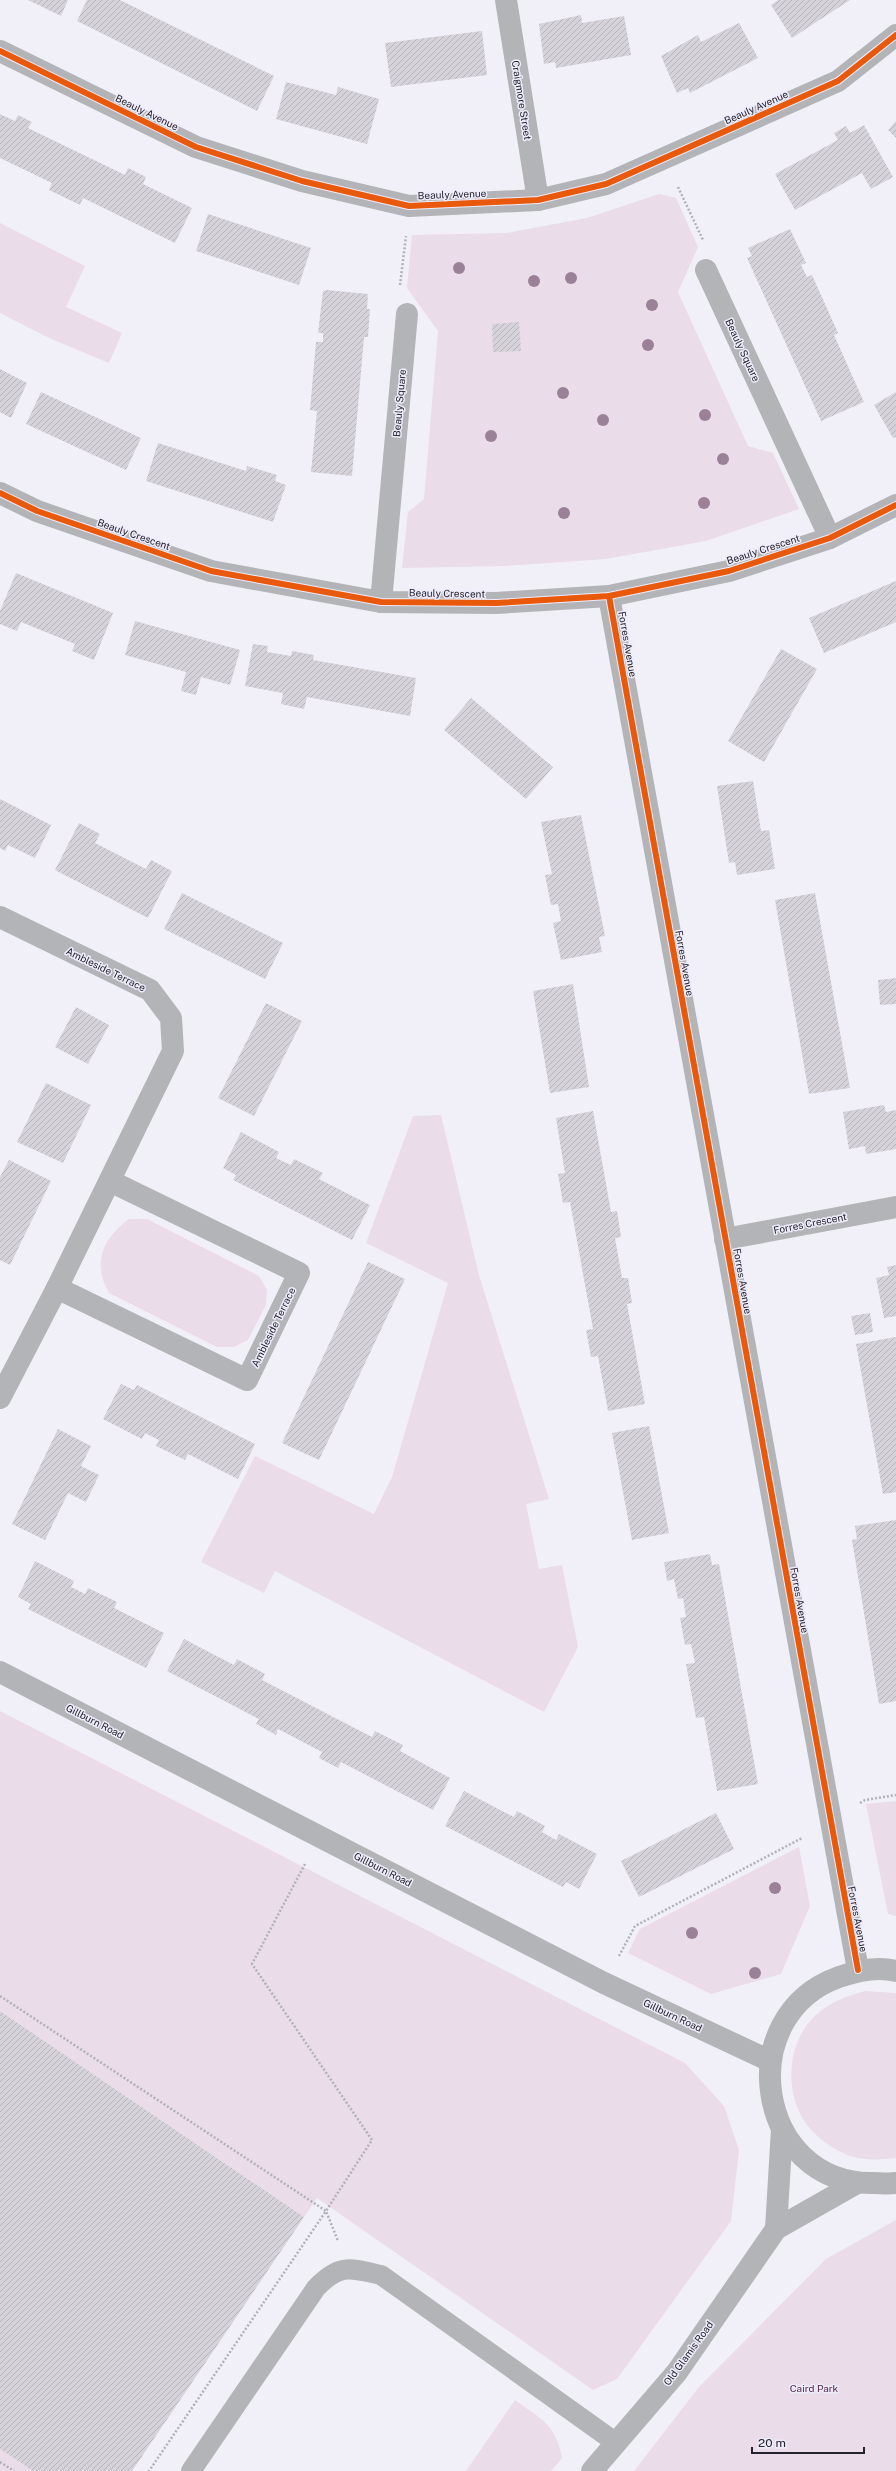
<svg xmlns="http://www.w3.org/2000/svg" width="896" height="2471" font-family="'Public Sans',sans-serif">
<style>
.green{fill:#eadce8}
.building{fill:url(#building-hatch)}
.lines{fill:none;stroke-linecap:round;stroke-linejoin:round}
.path{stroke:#b1b2b7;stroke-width:2.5;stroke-dasharray:2 2;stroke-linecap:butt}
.service{stroke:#b3b4b7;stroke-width:20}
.minor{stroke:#b3b4b7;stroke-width:22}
.tertiary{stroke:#b3b4b7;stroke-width:22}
.cycleway-casing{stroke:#eeecfb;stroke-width:8}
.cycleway{stroke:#e8590c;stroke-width:6}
.tree{fill:#9b8197}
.labels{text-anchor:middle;stroke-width:3;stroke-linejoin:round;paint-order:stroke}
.street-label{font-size:10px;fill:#24222b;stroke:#eeecfb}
.park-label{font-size:10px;fill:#552748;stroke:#eeecfb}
</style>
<defs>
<pattern id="building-hatch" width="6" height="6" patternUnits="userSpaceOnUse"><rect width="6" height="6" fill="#d6d2da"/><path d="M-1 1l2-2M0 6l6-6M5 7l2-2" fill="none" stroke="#b8b4bb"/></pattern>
</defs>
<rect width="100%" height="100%" fill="#f1f0f8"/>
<g class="green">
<path d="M659 194 676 198 698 247 678 292 748 446 773 453 799 509 706 541 606 559 504 566 402 568 408 512 424 499 438 331 407 288 412 235 507 233 587 218Z"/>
<path d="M0 223 85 266 66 307 122 333 109 363 49 338 0 313Z"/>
<path d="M441 1115 479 1275 549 1499 526 1504 539 1569 562 1565 578 1647 544 1712 275 1571 264 1593 201 1562 255 1456 374 1514 392 1477 448 1283 366 1243 413 1116Z"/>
<path d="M129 1219H147L259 1276 267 1290 266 1305 248 1340 234 1347H217L109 1293C92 1263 102 1239 129 1219Z"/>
<path d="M0 1711 685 2063 724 2106 739 2150 731 2221 617 2379 593 2390 317 2198 304 2217 0 2011Z"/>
<path d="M896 1801V1916L888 1914 866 1804Z"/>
<path d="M799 1847 810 1906 781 1974 711 1994 628 1953 640 1929Z"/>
<path d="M865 1991 896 1993V2158C879 2160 861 2161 845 2154 829 2147 812 2134 803 2119 784 2088 788 2040 816 2015 830 2002 847 1996 865 1991Z"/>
<path d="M896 2220V2471H634L699 2387 826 2259Z"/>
<path d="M515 2400C542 2420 555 2423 562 2458L551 2471H466Z"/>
<path d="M0 2449 33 2471H0Z"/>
</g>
<g class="building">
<path d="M28 0H68L61 16Z"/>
<path d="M87 0H120L274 76 257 111 77 21Z"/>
<path d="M778 0H850L792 38 771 5Z"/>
<path d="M581 15 582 23 624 16 631 55 556 68 555 62 544 64 539 24Z"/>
<path d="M739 23 758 58 690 93 688 88 677 93 661 56 698 35 701 42Z"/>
<path d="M482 31 487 75 391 87 385 43Z"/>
<path d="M286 82 336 95 338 87 379 99 367 144 276 119Z"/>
<path d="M0 114 15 121 18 115 32 122 28 128 125 175 128 168 146 177 143 184 192 208 175 243 83 198 80 205 49 190 52 183 0 158Z"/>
<path d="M896 121V138L888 130Z"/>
<path d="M864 125 893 177 871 189 862 173 795 210 775 174 838 140 834 133 846 126 850 133Z"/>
<path d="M208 214 311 248 299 285 196 251Z"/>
<path d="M790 229 806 263 801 265 807 277 812 275 838 333 834 335 864 402 821 421 747 258 752 256 748 248Z"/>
<path d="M327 290 368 294 367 309H370L368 337H364L352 476 311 472 317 411 310 410 316 342H323V333H318L323 291Z"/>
<path d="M519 322 521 351 493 352 492 324Z"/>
<path d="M0 369 27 383 11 418 0 412Z"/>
<path d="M41 392 141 438 126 470 26 424Z"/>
<path d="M896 392V437L893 438 874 405Z"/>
<path d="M158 443 246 471 247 466 277 475 275 481 286 485 273 522 146 481Z"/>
<path d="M16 573 113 613 94 660 72 651 75 644 21 622 17 631 0 624V611Z"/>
<path d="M896 581V622L824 653 809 618Z"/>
<path d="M135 621 240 650 230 685 201 677 196 695 181 691 186 672 125 655Z"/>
<path d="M253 644 268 646 267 652 291 656 292 651 314 655 313 660 416 678 410 716 307 697 304 709 281 704 283 693 245 686Z"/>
<path d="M781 649 817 669 764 762 728 741Z"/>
<path d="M471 698 553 767 526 799 444 730Z"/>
<path d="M753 781 761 831 769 830 775 869 737 875 735 862 729 863 717 786Z"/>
<path d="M0 799 51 825 35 858 8 845 5 851 0 848Z"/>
<path d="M581 815 605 936 599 937 602 952 561 960 553 923 561 921 558 904 551 905 545 875 552 874 541 822Z"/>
<path d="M79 823 100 834 95 843 146 869 151 860 172 871 148 918 55 870Z"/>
<path d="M182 893 283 943 265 979 164 929Z"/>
<path d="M815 893 850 1088 809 1094 775 900Z"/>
<path d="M896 978V1004L880 1005 878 980Z"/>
<path d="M573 984 589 1087 550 1093 533 991Z"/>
<path d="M266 1003 302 1021 254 1116 218 1098Z"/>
<path d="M76 1007 109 1025 88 1064 55 1047Z"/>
<path d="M46 1083 91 1105 63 1163 17 1142Z"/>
<path d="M884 1105 886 1112 896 1110V1149L866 1154 865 1146 849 1149 843 1112Z"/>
<path d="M593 1111 611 1212 617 1211 621 1237 615 1238 622 1278H628L632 1303 627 1304 645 1404 608 1411 598 1356 591 1357 586 1330 593 1329 570 1202 563 1203 558 1174 565 1173 556 1118Z"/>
<path d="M241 1132 279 1152 276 1158 291 1165 294 1159 323 1173 319 1179 370 1205 352 1240 233 1180 236 1175 223 1168Z"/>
<path d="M9 1160 51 1181 10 1265 0 1260V1177Z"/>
<path d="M368 1262 405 1279 319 1460 282 1443Z"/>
<path d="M896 1265V1316L884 1318 876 1278 889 1275 887 1267Z"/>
<path d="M870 1313 873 1332 855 1335 851 1316Z"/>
<path d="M896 1337V1492L883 1494 856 1344Z"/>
<path d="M121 1384 134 1390 137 1385 255 1444 238 1479 188 1454 185 1460 156 1446 159 1440 145 1433 142 1439 103 1419Z"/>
<path d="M649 1426 669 1533 632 1540 612 1433Z"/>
<path d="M58 1429 91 1446 81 1466 99 1475 86 1502 68 1493 45 1540 12 1524Z"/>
<path d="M896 1520V1701L879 1704 852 1540 857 1539 855 1526Z"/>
<path d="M710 1554 712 1565 719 1564 758 1784 717 1791 704 1717 696 1718 686 1664 695 1663 691 1644 685 1645 680 1618 686 1617 683 1598 678 1599 674 1579 667 1581 664 1562Z"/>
<path d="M35 1561 74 1581 71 1587 85 1594 88 1588 117 1602 114 1608 164 1633 146 1668 28 1609 31 1604 18 1597Z"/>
<path d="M184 1639 234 1665 237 1659 265 1674 262 1680 372 1737 375 1731 403 1745 400 1751 450 1778 433 1810 341 1762 338 1768 319 1758 322 1752 278 1729 276 1735 256 1724 259 1719 167 1671Z"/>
<path d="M464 1791 514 1817 517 1811 545 1826 542 1832 556 1840 559 1834 597 1854 579 1889 566 1882 563 1887 445 1826Z"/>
<path d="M716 1813 734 1849 639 1897 621 1861Z"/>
<path d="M0 2011 304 2217 132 2471H33L0 2449Z"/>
</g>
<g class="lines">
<g class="path">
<path d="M678 187 703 240"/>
<path d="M400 285 406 236"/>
<path d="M860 1803 865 1800 896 1795"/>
<path d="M305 1864 252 1964 372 2140 326 2211 338 2241"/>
<path d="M619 1956 635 1926 802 1838"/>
<path d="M0 1996 326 2211 149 2471"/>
<path d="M0 2462 14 2471"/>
</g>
<path class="service" d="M191 2471 316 2288C340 2263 350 2268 381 2275L615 2442"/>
<g class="minor">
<path d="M506 0 538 200"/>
<path d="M0 51 196 147 302 181 409 206 538 200 606 184 838 81 896 35"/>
<path d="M706 270 830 538"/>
<path d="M0 493 37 511 211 571 381 602 496 603 609 596 729 571 830 538 896 505"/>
<path d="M609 596 858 1970"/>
<path d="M381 602 407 314"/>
<path d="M0 917 150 990 171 1018 173 1051 57 1288 0 1398"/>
<path d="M725 1239 896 1207"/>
<path d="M57 1288 247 1380 299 1273 110 1181"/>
</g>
<g class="tertiary">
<path d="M0 1672 604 1983 770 2061"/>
<path d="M896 1971C878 1966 856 1971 839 1977 730 2016 757 2184 872 2183 880 2183 888 2184 896 2183"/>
<path d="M776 2229 782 2129"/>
<path d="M592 2471 677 2372 776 2229 857 2183"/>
</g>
<defs>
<g id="cycleway">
<path d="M0 51 196 147 302 181 409 206 538 200 606 184 838 81 896 35"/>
<path d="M0 493 37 511 211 571 381 602 496 603 609 596 729 571 830 538 896 505"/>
<path d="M609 596 858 1970"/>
</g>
</defs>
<use href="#cycleway" class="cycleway-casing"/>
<use href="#cycleway" class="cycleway"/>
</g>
<g class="tree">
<circle cx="459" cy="268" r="6"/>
<circle cx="571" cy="278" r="6"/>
<circle cx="534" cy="281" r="6"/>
<circle cx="652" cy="305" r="6"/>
<circle cx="648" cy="345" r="6"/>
<circle cx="563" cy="393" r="6"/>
<circle cx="705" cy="415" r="6"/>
<circle cx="603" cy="420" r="6"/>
<circle cx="491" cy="436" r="6"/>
<circle cx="723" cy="459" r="6"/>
<circle cx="704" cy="503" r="6"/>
<circle cx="564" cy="513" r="6"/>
<circle cx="775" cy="1888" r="6"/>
<circle cx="692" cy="1933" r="6"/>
<circle cx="755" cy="1973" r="6"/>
</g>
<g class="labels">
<g class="street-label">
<text transform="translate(522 100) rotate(81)" y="4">Craigmore Street</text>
<text transform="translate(756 107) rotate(-24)" y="4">Beauly Avenue</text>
<text transform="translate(147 112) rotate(26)" y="4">Beauly Avenue</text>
<text transform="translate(452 194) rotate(-2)" y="4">Beauly Avenue</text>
<text transform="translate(743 350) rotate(65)" y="4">Beauly Square</text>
<text transform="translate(399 403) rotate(-85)" y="4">Beauly Square</text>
<text transform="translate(134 534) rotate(19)" y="4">Beauly Crescent</text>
<text transform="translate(763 549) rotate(-18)" y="4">Beauly Crescent</text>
<text transform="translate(447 593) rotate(1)" y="4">Beauly Crescent</text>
<text transform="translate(628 644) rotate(80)" y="4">Forres Avenue</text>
<text transform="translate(685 963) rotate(80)" y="4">Forres Avenue</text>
<text transform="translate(106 969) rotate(26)" y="4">Ambleside Terrace</text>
<text transform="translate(810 1223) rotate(-11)" y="4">Forres Crescent</text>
<text transform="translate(743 1281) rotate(80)" y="4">Forres Avenue</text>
<text transform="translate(273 1327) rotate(-64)" y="4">Ambleside Terrace</text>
<text transform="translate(800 1600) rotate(80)" y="4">Forres Avenue</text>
<text transform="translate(95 1721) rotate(27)" y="4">Gillburn Road</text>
<text transform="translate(383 1869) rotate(27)" y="4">Gillburn Road</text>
<text transform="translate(858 1919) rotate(79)" y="4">Forres Avenue</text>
<text transform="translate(673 2015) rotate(25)" y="4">Gillburn Road</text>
<text transform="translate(688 2353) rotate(-54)" y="4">Old Glamis Road</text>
</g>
<g class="park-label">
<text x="814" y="2392">Caird Park</text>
</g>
</g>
<path d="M752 2447v6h112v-6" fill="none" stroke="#24222b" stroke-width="2"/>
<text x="758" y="2447" font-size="12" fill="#24222b" stroke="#eeecfb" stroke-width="3" paint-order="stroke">20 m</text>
</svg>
